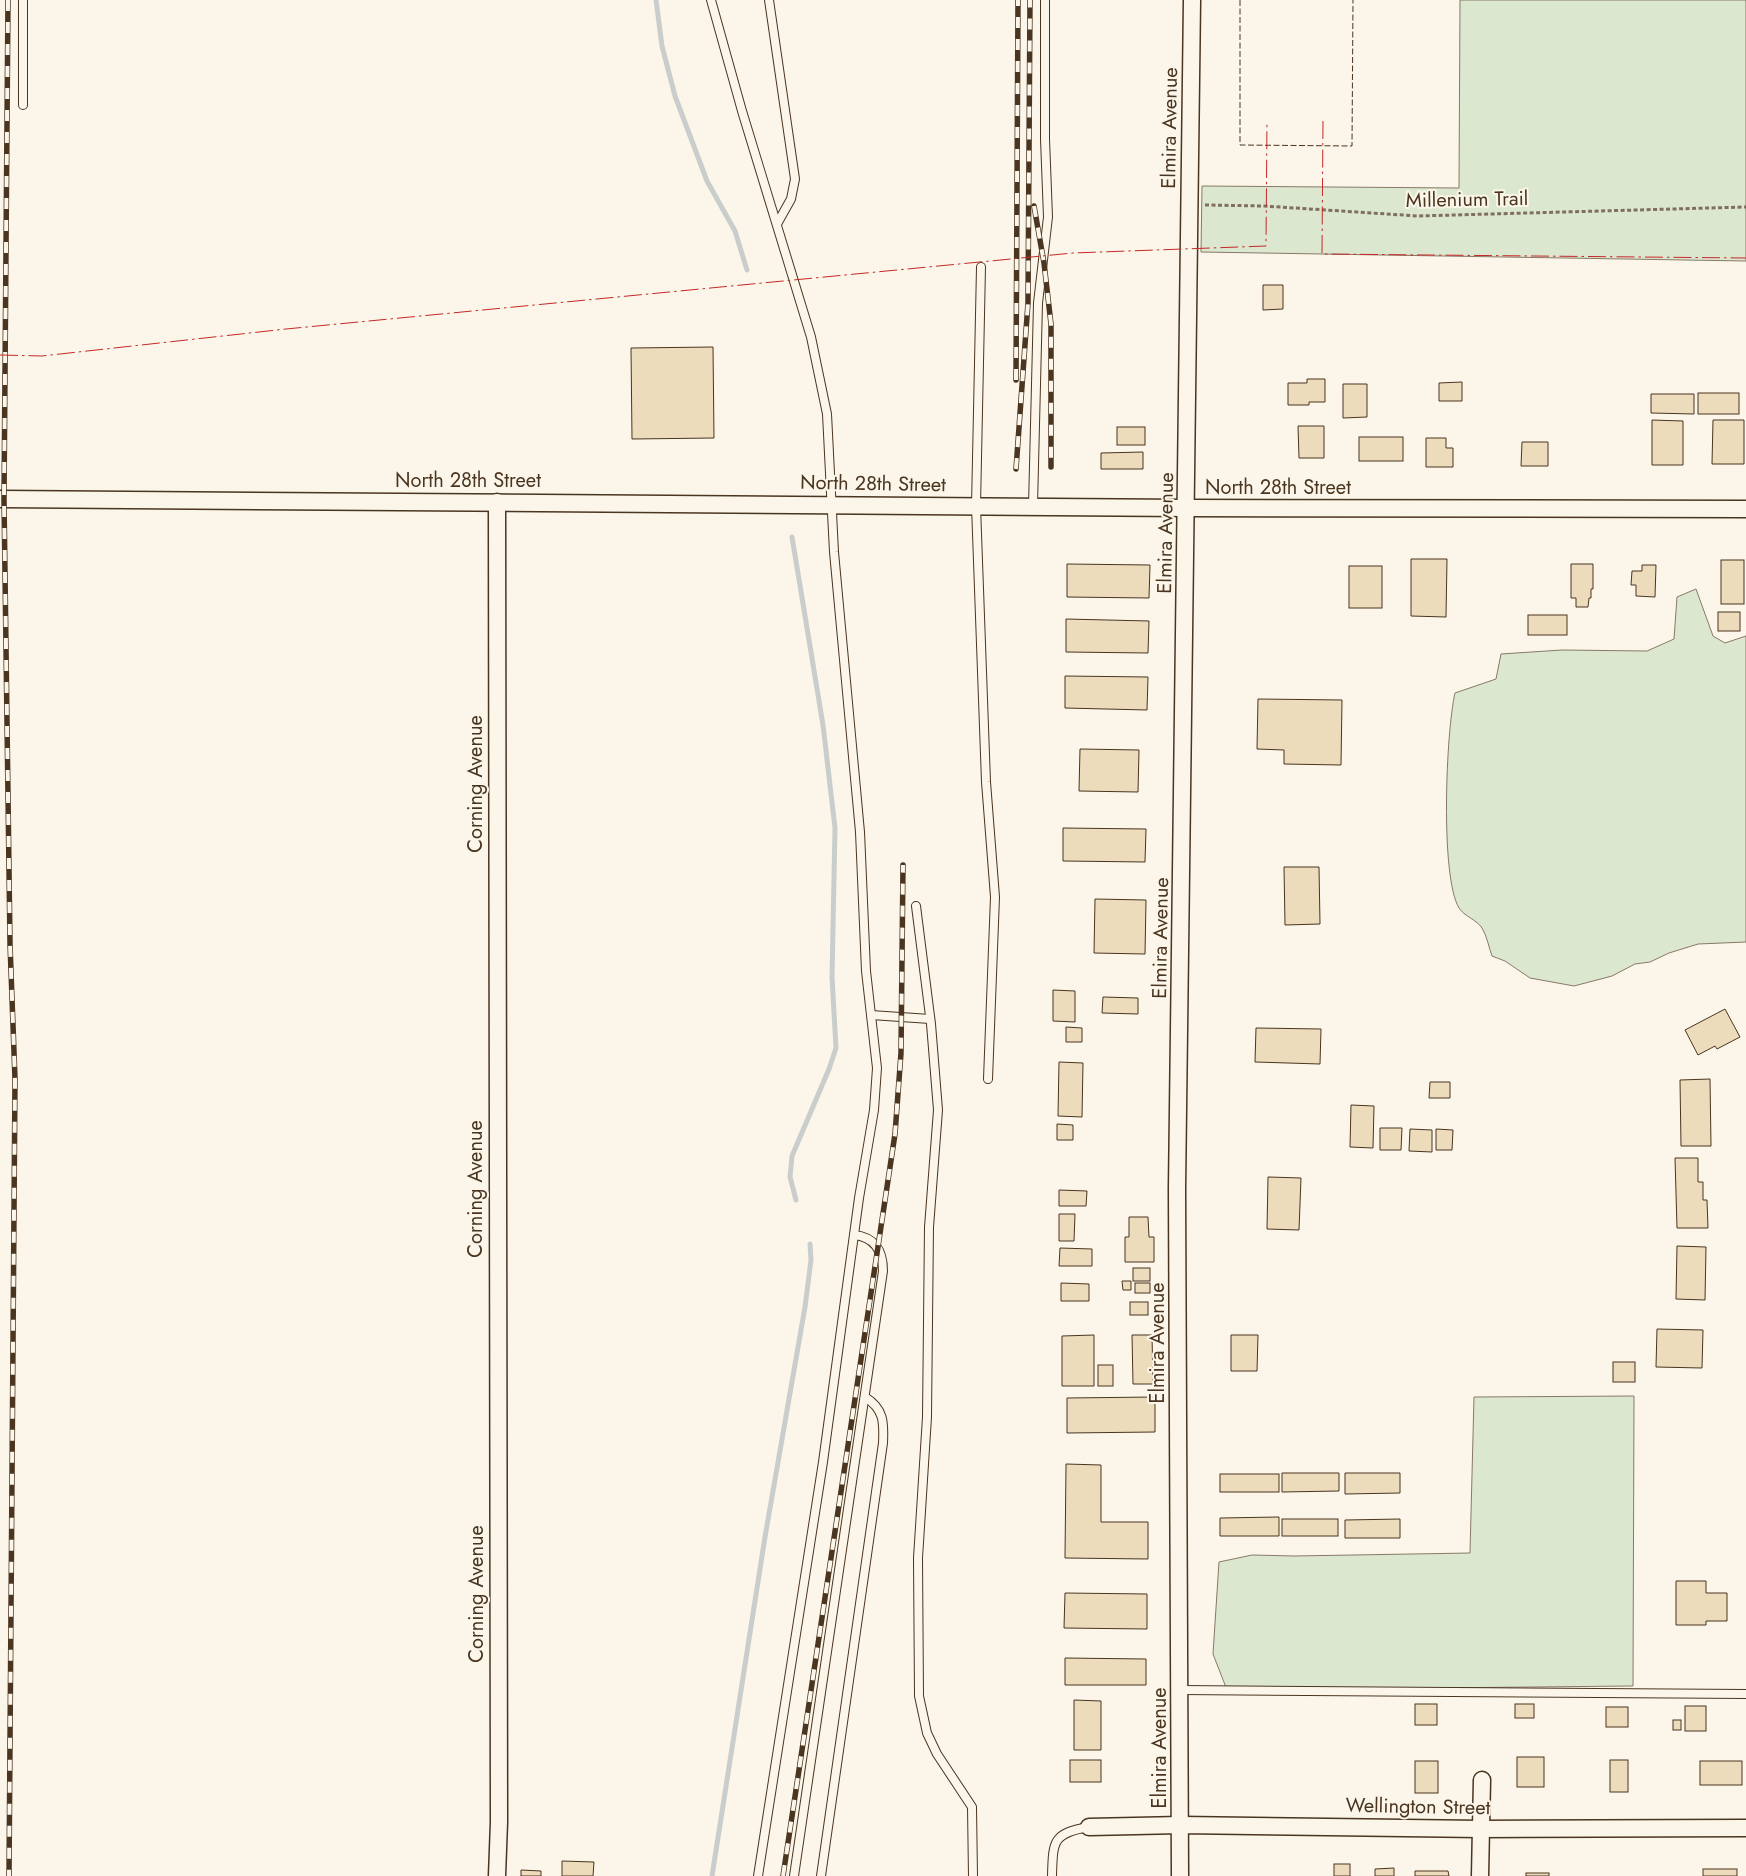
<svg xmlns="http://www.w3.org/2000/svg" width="1746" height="1876" font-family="Jost,sans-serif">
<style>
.green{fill:#dce7d0;stroke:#887966}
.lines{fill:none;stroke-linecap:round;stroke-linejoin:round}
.stream{stroke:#c9cecd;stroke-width:5}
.building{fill:#ecdcbc;stroke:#4a3520}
.lane-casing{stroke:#4a3520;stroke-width:10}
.street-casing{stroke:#4a3520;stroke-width:19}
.path{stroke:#7f6f5c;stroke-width:3;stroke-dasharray:4 2.5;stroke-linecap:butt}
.lane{stroke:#fbf6e9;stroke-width:8}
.street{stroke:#fbf6e9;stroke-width:16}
.rail-casing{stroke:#4a3520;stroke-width:5.5}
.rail{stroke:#fbf6e9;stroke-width:4;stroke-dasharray:11;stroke-linecap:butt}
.fence{stroke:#4a3520;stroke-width:1;stroke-dasharray:6 2.5;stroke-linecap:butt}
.power{stroke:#c62828;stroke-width:1;stroke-dasharray:18 4 2.5 4;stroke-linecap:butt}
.labels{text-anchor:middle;stroke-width:4;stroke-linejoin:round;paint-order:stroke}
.street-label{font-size:20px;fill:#4a3520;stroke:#fbf6e9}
</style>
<rect width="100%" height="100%" fill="#fbf6e9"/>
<g class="green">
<path d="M1460 0H1746V261L1201 252 1202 186 1459 188Z"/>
<path d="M1696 589 1713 636 1725 643 1746 636V942L1698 944 1669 953 1650 962 1635 964 1612 976 1574 986 1530 978 1505 961 1492 956C1489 948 1487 936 1482 928 1477 920 1464 916 1459 908 1440 876 1446 732 1455 693L1496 679 1501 654 1562 650 1647 651 1674 639 1677 597Z"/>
<path d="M1634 1396 1633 1686 1227 1690 1213 1654 1219 1562 1252 1555 1294 1556 1470 1553 1474 1397Z"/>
</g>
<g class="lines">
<g class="stream">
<path d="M656 0 662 46 675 96 707 181 735 231 747 270"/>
<path d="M792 537 823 725 835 828 832 977 836 1048 829 1069 792 1156 790 1177 796 1200"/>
<path d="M712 1876 765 1537 805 1307 811 1260 810 1244"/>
</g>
</g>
<g class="building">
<path d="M1263 285H1283V309L1263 310Z"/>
<path d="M713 347 714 438 632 439 631 348Z"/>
<path d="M1307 379H1325V402H1309V405H1288V383H1307Z"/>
<path d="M1462 382V401H1439V383Z"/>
<path d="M1343 384H1367V417L1343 418Z"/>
<rect x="1698" y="393" width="41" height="21"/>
<path d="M1651 394H1694V414L1651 413Z"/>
<path d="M1652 420 1683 421V465H1652Z"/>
<path d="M1713 420H1744V464H1712Z"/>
<path d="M1298 426H1324V458H1299Z"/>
<rect x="1117" y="427" width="28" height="18"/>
<rect x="1359" y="437" width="44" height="24"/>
<path d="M1426 438H1446V448H1453V467H1426Z"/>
<path d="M1522 442H1548V466H1521Z"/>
<path d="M1143 452V469H1101V453Z"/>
<path d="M1411 559H1447L1446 617 1411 616Z"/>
<rect x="1721" y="560" width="23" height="44"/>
<path d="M1067 564 1150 565 1149 598 1067 597Z"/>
<path d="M1571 564H1593V589H1591V598H1589L1588 607H1576V598H1571Z"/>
<path d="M1642 565H1656L1655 597 1636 596V585H1631L1632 571H1642Z"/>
<rect x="1349" y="566" width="33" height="42"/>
<rect x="1718" y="612" width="22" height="19"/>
<rect x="1528" y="615" width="39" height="20"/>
<path d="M1066 619 1149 621 1148 653 1066 652Z"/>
<path d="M1065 676 1148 677 1147 710 1065 708Z"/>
<path d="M1258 699 1342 700 1341 765 1284 764V750L1257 749Z"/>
<path d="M1080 749 1139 750 1138 792 1079 791Z"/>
<path d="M1063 828 1146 829 1145 862 1063 861Z"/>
<path d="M1284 867H1319L1320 924 1285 925Z"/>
<path d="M1095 899 1146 900 1145 954 1094 953Z"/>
<path d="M1053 990 1075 991V1022L1053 1021Z"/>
<path d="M1103 997 1138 998V1014L1102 1013Z"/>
<path d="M1725 1009 1740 1037 1717 1049 1715 1046 1698 1055 1685 1030Z"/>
<path d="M1066 1027 1082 1028V1042H1066Z"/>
<path d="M1256 1028 1321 1029 1320 1064 1255 1062Z"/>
<path d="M1059 1062 1083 1063 1082 1117 1058 1116Z"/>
<path d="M1710 1079 1711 1146H1681L1680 1080Z"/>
<path d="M1430 1082H1450V1098H1429Z"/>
<path d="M1351 1105 1374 1106 1373 1148 1350 1147Z"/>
<path d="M1057 1124 1073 1125V1140H1057Z"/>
<path d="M1380 1128H1402L1401 1150H1380Z"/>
<path d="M1410 1129 1432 1130V1152L1409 1151Z"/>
<path d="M1436 1129 1453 1130 1452 1150H1436Z"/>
<path d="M1675 1158H1698V1182H1703V1200H1707L1708 1228H1677Z"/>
<path d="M1268 1177 1301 1178 1299 1230 1267 1229Z"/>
<path d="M1059 1190 1087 1191 1086 1206H1059Z"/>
<path d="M1059 1214H1075L1074 1241H1059Z"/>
<path d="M1129 1217H1148L1149 1237H1154V1262H1125V1237H1129Z"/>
<path d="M1677 1246 1706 1247 1705 1300 1676 1299Z"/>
<path d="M1060 1248 1092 1249V1266H1059Z"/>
<rect x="1133" y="1268" width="17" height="13"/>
<path d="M1122 1281H1131V1290H1123Z"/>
<path d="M1061 1283 1089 1284V1301H1061Z"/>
<rect x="1135" y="1283" width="15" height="10"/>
<rect x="1130" y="1302" width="18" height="13"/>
<path d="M1657 1329 1703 1330 1702 1368 1656 1367Z"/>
<path d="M1094 1335V1386H1062V1336Z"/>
<path d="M1132 1335H1152L1153 1384H1133Z"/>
<path d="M1231 1335H1258L1257 1371H1231Z"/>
<rect x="1613" y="1362" width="22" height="20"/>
<rect x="1098" y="1365" width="15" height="21"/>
<path d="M1155 1397V1432L1067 1433V1398Z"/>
<path d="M1066 1464 1101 1465V1522H1148V1559L1065 1558Z"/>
<path d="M1282 1473H1339V1491L1282 1492Z"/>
<path d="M1345 1473H1400V1493L1345 1494Z"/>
<rect x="1220" y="1474" width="59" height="18"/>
<path d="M1279 1517V1536H1220V1518Z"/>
<rect x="1282" y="1519" width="56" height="17"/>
<path d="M1400 1519V1538H1345V1520Z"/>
<path d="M1676 1581H1706V1593H1727V1621H1706V1625H1676Z"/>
<path d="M1065 1593 1147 1594V1629L1064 1628Z"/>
<path d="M1065 1658 1146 1659V1685H1065Z"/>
<path d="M1074 1700 1101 1701V1750H1074Z"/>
<rect x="1415" y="1704" width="22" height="21"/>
<rect x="1515" y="1704" width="19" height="14"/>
<rect x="1685" y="1706" width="21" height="25"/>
<rect x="1606" y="1707" width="22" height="20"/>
<rect x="1673" y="1720" width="8" height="10"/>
<rect x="1517" y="1757" width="27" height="30"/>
<rect x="1070" y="1760" width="31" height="22"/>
<rect x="1610" y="1760" width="18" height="32"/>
<rect x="1415" y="1761" width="23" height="32"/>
<rect x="1700" y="1761" width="42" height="24"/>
<path d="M562 1861 594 1862 593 1876H562Z"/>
<rect x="1334" y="1864" width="16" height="12"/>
<path d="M1394 1868V1876H1375V1869Z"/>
<rect x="1703" y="1869" width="34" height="7"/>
<path d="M521 1870 541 1871V1876H521Z"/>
<path d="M1415 1871H1448L1449 1876H1415Z"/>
<rect x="1526" y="1873" width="23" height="3"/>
</g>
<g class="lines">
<defs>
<g id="lane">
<path d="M23 0V105"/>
<path d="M711 0 742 111 811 337 827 414 834 552 860 832 866 971 877 1068 874 1110 859 1198 823 1462 758 1876"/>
<path d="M769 0 795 179 791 199 777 224"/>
<path d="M981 267 976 506 986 782 995 897 988 1079"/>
<path d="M1033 506 1038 303 1048 217 1045 139V0"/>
<path d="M916 906 931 1024 938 1110 929 1227 927 1417 918 1558 919 1696 927 1733 937 1754 972 1807 973 1876"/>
<path d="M871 1015 930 1019"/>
<path d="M1180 1690 1746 1694"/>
<path d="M794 1876 883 1271C883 1251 875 1237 854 1235"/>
<path d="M821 1876 883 1443C884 1422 884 1409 865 1397"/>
<path d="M1052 1876C1053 1842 1052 1833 1089 1827"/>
</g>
<g id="street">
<path d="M0 499 1187 508 1746 509"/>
<path d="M497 502 499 1822 497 1876"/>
<path d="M1089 1827 1181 1825 1481 1829 1746 1828"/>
<path d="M1180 1876 1177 1189 1192 0"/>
<path d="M1480 1876 1482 1780"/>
</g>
</defs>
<use href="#lane" class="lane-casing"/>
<use href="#street" class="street-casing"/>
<path class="path" d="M1205 205 1264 206 1418 216 1746 207"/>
<use href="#lane" class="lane"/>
<use href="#street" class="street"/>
<defs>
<g id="rail">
<path d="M8 0 4 499 10 944 15 1079 9 1876"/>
<path d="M1034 206 1044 263 1051 324V467"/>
<path d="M1016 380 1018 0"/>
<path d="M1016 469 1028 303 1030 0"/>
<path d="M783 1876 895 1134 901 1053 903 865"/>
</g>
</defs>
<use href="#rail" class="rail-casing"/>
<use href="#rail" class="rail"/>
<path class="fence" d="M1240 0V145L1352 146 1353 0"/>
<g class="power">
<path d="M1323 121 1322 254 1746 258"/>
<path d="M0 355 42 356 286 329 1073 253 1266 246 1267 121"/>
</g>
</g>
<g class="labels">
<g class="street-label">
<text transform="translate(1169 128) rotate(-89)" y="7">Elmira Avenue</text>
<text transform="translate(1467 199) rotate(-1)" y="7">Millenium Trail</text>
<text x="468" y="487">North 28th Street</text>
<text transform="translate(873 483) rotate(1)" y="7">North 28th Street</text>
<text x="1278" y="494">North 28th Street</text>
<text transform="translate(1165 533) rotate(-89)" y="7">Elmira Avenue</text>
<text transform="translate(475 784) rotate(-90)" y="7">Corning Avenue</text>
<text transform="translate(1160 938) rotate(-89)" y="7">Elmira Avenue</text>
<text transform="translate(475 1189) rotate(-90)" y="7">Corning Avenue</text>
<text transform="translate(1157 1343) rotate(-90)" y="7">Elmira Avenue</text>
<text transform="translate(476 1594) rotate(-90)" y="7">Corning Avenue</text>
<text transform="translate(1159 1748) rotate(-90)" y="7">Elmira Avenue</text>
<text transform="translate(1418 1806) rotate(1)" y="7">Wellington Street</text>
</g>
</g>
</svg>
